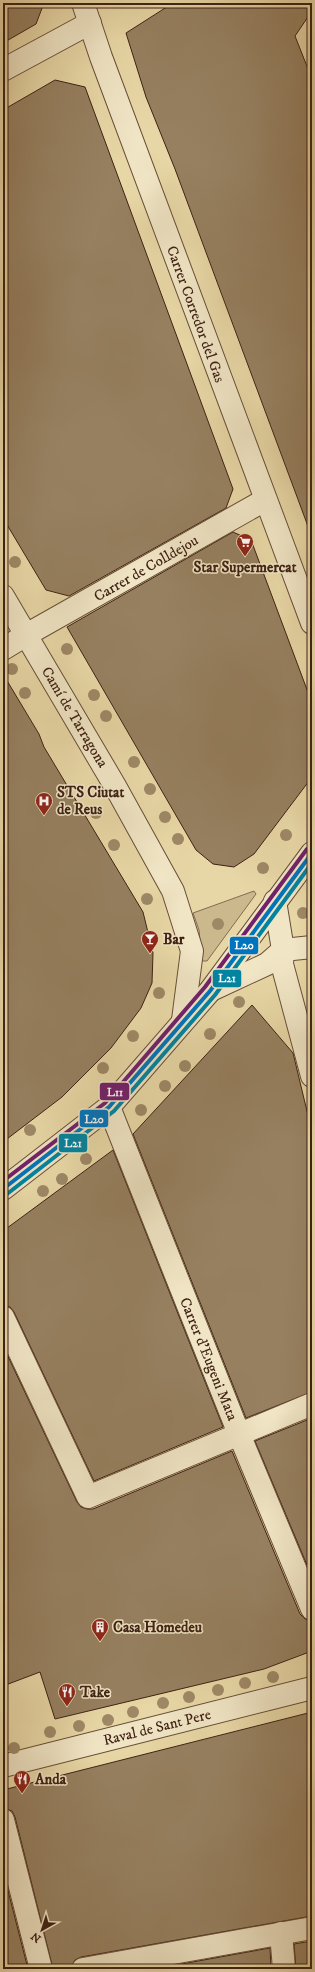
<svg xmlns="http://www.w3.org/2000/svg" width="315" height="1972" font-family="'IM FELL DW Pica',serif">
<style>
.green{fill:#cbb88d;stroke:#846c50}
.building{fill:#968060;stroke:#3e2114}
.lines{fill:none;stroke-linecap:round;stroke-linejoin:round}
.pedestrian-casing{stroke:#684e38;stroke-width:24}
.minor-casing{stroke:#684e38;stroke-width:24}
.pedestrian{stroke:#f0e5c5;stroke-width:22}
.minor{stroke:#f0e5c5;stroke-width:22}
.bus-1-casing{stroke:#f0e5c5;stroke-width:7}
.bus-2-casing{stroke:#f0e5c5;stroke-width:7}
.bus-3-casing{stroke:#f0e5c5;stroke-width:7}
.bus-1{stroke:#0074bc;stroke-width:4}
.bus-2{stroke:#0084a1;stroke-width:4}
.bus-3{stroke:#71206a;stroke-width:4}
.tree{fill:#9e8866}
.labels{text-anchor:middle;stroke-width:3;stroke-linejoin:round;paint-order:stroke}
.street-label{font-size:15px;fill:#3e2114;stroke:#f0e5c5}
.poi-label{font-size:15px;font-weight:bold;fill:#3e2114;stroke:#f0e5c5;text-anchor:start}
.line-badge{stroke:#f0e5c5;stroke-width:1.5}
.badge-label{font-size:11px;text-anchor:middle;font-weight:bold;fill:#fff}
</style>
<rect width="100%" height="100%" fill="#e8d7a6"/>
<filter id="stains"><feTurbulence type="fractalNoise" baseFrequency=".005" numOctaves="4"/><feColorMatrix values="0 0 0 0 .2 0 0 0 0 .09 0 0 0 0 .02 0 0 0 .5 -.17"/></filter>
<radialGradient id="worn" r=".72"><stop offset=".6" stop-color="#630" stop-opacity="0"/><stop offset="1" stop-color="#630" stop-opacity=".3"/></radialGradient>
<path class="green" d="M254 891 256 894 207 961H202L199 930 193 913Z"/>
<g class="building">
<path d="M3 3H44L36 24 3 43Z"/>
<path d="M173 3H312V11L295 36 312 79V529H309L175 169 146 97 126 33Z"/>
<path d="M55 80 85 87 233 489 226 508 69 596 46 590 3 518V110Z"/>
<path d="M233 532 251 540 312 703V777L254 854 234 867 213 864 196 850 67 627Z"/>
<path d="M3 674 39 734 44 747 143 912 153 953 152 983 141 1008 111 1048 62 1097 3 1142Z"/>
<path d="M252 1005 293 1053 312 1132V1392L246 1418 133 1134Z"/>
<path d="M113 1150 223 1427 94 1481 14 1312 10 1307 3 1305V1231Z"/>
<path d="M3 1346 77 1502 81 1507 87 1509H93L232 1451 300 1614 305 1619 312 1621V1651L264 1669 55 1719 40 1672 3 1686Z"/>
<path d="M312 1418V1577L255 1441Z"/>
<path d="M312 1712V1916L81 1957 75 1960 71 1969H53L15 1817 12 1811 3 1808V1790Z"/>
<path d="M3 1871 28 1969H3Z"/>
<path d="M312 1941V1969H296L294 1944Z"/>
<path d="M270 1948 271 1969H154Z"/>
</g>
<g class="lines">
<defs>
<g id="pedestrian">
<path d="M26 635 265 500"/>
<path d="M3 1820 41 1969"/>
</g>
<g id="minor">
<path d="M83 3 101 57 312 623"/>
<path d="M3 70 90 23"/>
<path d="M3 596 115 786 173 891 192 951 183 1020"/>
<path d="M3 649 26 635"/>
<path d="M275 901 283 950 282 964 312 1076"/>
<path d="M283 950 312 947"/>
<path d="M211 990 267 964 283 950"/>
<path d="M109 1107 239 1434 312 1609"/>
<path d="M3 1189 109 1107 210 991 312 853"/>
<path d="M3 1317 88 1497 312 1404"/>
<path d="M3 1766 312 1688"/>
<path d="M281 1933 284 1969"/>
<path d="M83 1969 312 1928"/>
</g>
</defs>
<use href="#pedestrian" class="pedestrian-casing"/>
<use href="#minor" class="minor-casing"/>
<use href="#pedestrian" class="pedestrian"/>
<use href="#minor" class="minor"/>
<defs>
<path id="bus-1" d="M3 1189 109 1107 210 991 312 853"/>
<path id="bus-2" d="M7 1194 114 1111 215 995 312 863"/>
<path id="bus-3" d="M3 1181 105 1103 205 987 307 849"/>
</defs>
<use href="#bus-1" class="bus-1-casing"/>
<use href="#bus-2" class="bus-2-casing"/>
<use href="#bus-3" class="bus-3-casing"/>
<use href="#bus-1" class="bus-1"/>
<use href="#bus-2" class="bus-2"/>
<use href="#bus-3" class="bus-3"/>
</g>
<g class="tree">
<circle cx="15" cy="562" r="6"/>
<circle cx="67" cy="649" r="6"/>
<circle cx="12" cy="669" r="6"/>
<circle cx="25" cy="693" r="6"/>
<circle cx="94" cy="695" r="6"/>
<circle cx="106" cy="716" r="6"/>
<circle cx="134" cy="762" r="6"/>
<circle cx="150" cy="789" r="6"/>
<circle cx="96" cy="813" r="6"/>
<circle cx="165" cy="817" r="6"/>
<circle cx="286" cy="835" r="6"/>
<circle cx="178" cy="839" r="6"/>
<circle cx="114" cy="845" r="6"/>
<circle cx="263" cy="868" r="6"/>
<circle cx="147" cy="899" r="6"/>
<circle cx="303" cy="913" r="6"/>
<circle cx="218" cy="924" r="6"/>
<circle cx="159" cy="993" r="6"/>
<circle cx="239" cy="1002" r="6"/>
<circle cx="210" cy="1034" r="6"/>
<circle cx="133" cy="1036" r="6"/>
<circle cx="185" cy="1066" r="6"/>
<circle cx="103" cy="1068" r="6"/>
<circle cx="165" cy="1086" r="6"/>
<circle cx="141" cy="1110" r="6"/>
<circle cx="30" cy="1130" r="6"/>
<circle cx="86" cy="1159" r="6"/>
<circle cx="62" cy="1179" r="6"/>
<circle cx="43" cy="1191" r="6"/>
<circle cx="273" cy="1677" r="6"/>
<circle cx="245" cy="1683" r="6"/>
<circle cx="218" cy="1690" r="6"/>
<circle cx="189" cy="1697" r="6"/>
<circle cx="163" cy="1703" r="6"/>
<circle cx="133" cy="1712" r="6"/>
<circle cx="108" cy="1720" r="6"/>
<circle cx="79" cy="1726" r="6"/>
<circle cx="50" cy="1732" r="6"/>
<circle cx="14" cy="1748" r="6"/>
</g>
<defs>
<symbol id="supermarket-pin" viewBox="-11 -11 22 30"><path d="M0 17L-7.5 6A9.5 9.5 0 1 1 7.5 6Z" fill="#8f2418" stroke="#f0e5c5"/><path d="M-6-5.5h2.5l.6 2H6L4.5 2H-2.5L-4.4-4H-6ZM-1.5 3.2a1.3 1.3 0 1 0 .1 0ZM3 3.2a1.3 1.3 0 1 0 .1 0Z" fill="#fff"/></symbol>
<symbol id="hospital-pin" viewBox="-11 -11 22 30"><path d="M0 17L-7.5 6A9.5 9.5 0 1 1 7.5 6Z" fill="#8f2418" stroke="#f0e5c5"/><path d="M-5-5h3v3.5h4V-5h3V5h-3V1.5h-4V5h-3Z" fill="#fff"/></symbol>
<symbol id="bar-pin" viewBox="-11 -11 22 30"><path d="M0 17L-7.5 6A9.5 9.5 0 1 1 7.5 6Z" fill="#8f2418" stroke="#f0e5c5"/><path d="M-6-5H6L.8 .8V4.5H3.5V6h-7V4.5H-.8V.8Z" fill="#fff"/></symbol>
<symbol id="building-pin" viewBox="-11 -11 22 30"><path d="M0 17L-7.5 6A9.5 9.5 0 1 1 7.5 6Z" fill="#8f2418" stroke="#f0e5c5"/><path d="M-4-6H4V6H1V3H-1V6H-4ZM-2.5-4.3h1.7v1.8h-1.7ZM.8-4.3h1.7v1.8H.8ZM-2.5-1h1.7V.8h-1.7ZM.8-1h1.7V.8H.8Z" fill="#fff"/></symbol>
<symbol id="restaurant-pin" viewBox="-11 -11 22 30"><path d="M0 17L-7.5 6A9.5 9.5 0 1 1 7.5 6Z" fill="#8f2418" stroke="#f0e5c5"/><path d="M-5-6h1v4h1v-4h1v4h1v-4h1v5L-1.5 .5V6h-2V.5L-5-1ZM5-6V6H3V1.5H1.5Q1.5-4 5-6Z" fill="#fff"/></symbol>
</defs>
<g fill-rule="evenodd">
<use href="#supermarket-pin" x="235" y="532" width="20" height="27"/>
<use href="#hospital-pin" x="34" y="791" width="20" height="27"/>
<use href="#bar-pin" x="140" y="929" width="20" height="27"/>
<use href="#building-pin" x="90" y="1617" width="20" height="27"/>
<use href="#restaurant-pin" x="57" y="1682" width="20" height="27"/>
<use href="#restaurant-pin" x="12" y="1769" width="20" height="27"/>
</g>
<g class="labels">
<g class="street-label">
<text transform="translate(196 314) rotate(70)" y="5">Carrer Corredor del Gas</text>
<text transform="translate(146 568) rotate(-30)" y="5">Carrer de Colldejou</text>
<text transform="translate(75 717) rotate(59)" y="5">Camí de Tarragona</text>
<text transform="translate(209 1359) rotate(68)" y="5">Carrer d'Eugeni Mata</text>
<text transform="translate(157 1727) rotate(-14)" y="5">Raval de Sant Pere</text>
</g>
<g class="poi-label">
<text x="245" y="572" text-anchor="middle">Star Supermercat</text>
<text x="57" y="797">STS Ciutat<tspan x="57" dy="17">de Reus</tspan></text>
<text x="163" y="944">Bar</text>
<text x="113" y="1632">Casa Homedeu</text>
<text x="80" y="1697">Take</text>
<text x="35" y="1784">Anda</text>
</g>
</g>
<g class="line-badge">
<rect x="229" y="936" width="30" height="19" rx="4" fill="#0074bc"/>
<rect x="212" y="969" width="30" height="19" rx="4" fill="#0084a1"/>
<rect x="99" y="1082" width="31" height="19" rx="4" fill="#71206a"/>
<rect x="79" y="1109" width="30" height="19" rx="4" fill="#0074bc"/>
<rect x="58" y="1133" width="30" height="20" rx="4" fill="#0084a1"/>
</g>
<g class="badge-label">
<text x="244" y="949">L20</text>
<text x="227" y="982">L21</text>
<text x="115" y="1096">L11</text>
<text x="94" y="1123">L20</text>
<text x="73" y="1147">L21</text>
</g>
<rect width="315" height="1972" fill="none" stroke="#e8d7a6" stroke-width="16"/>
<rect x="4" y="4" width="307" height="1964" fill="none" stroke="#3e2114" stroke-width="2"/>
<rect x="8" y="8" width="299" height="1956" fill="none" stroke="#3e2114"/>
<g transform="translate(42 1930) rotate(219)" stroke="#f0e5c5" stroke-width="3" paint-order="stroke">
<path d="M0-3L7 15L0 10L-7 15Z" fill="#3e2114"/>
<text y="-6" font-size="11" font-weight="bold" text-anchor="middle" fill="#3e2114">N</text>
</g>
<rect width="100%" height="100%" filter="url(#stains)"/>
<rect width="100%" height="100%" fill="url(#worn)"/>
</svg>
